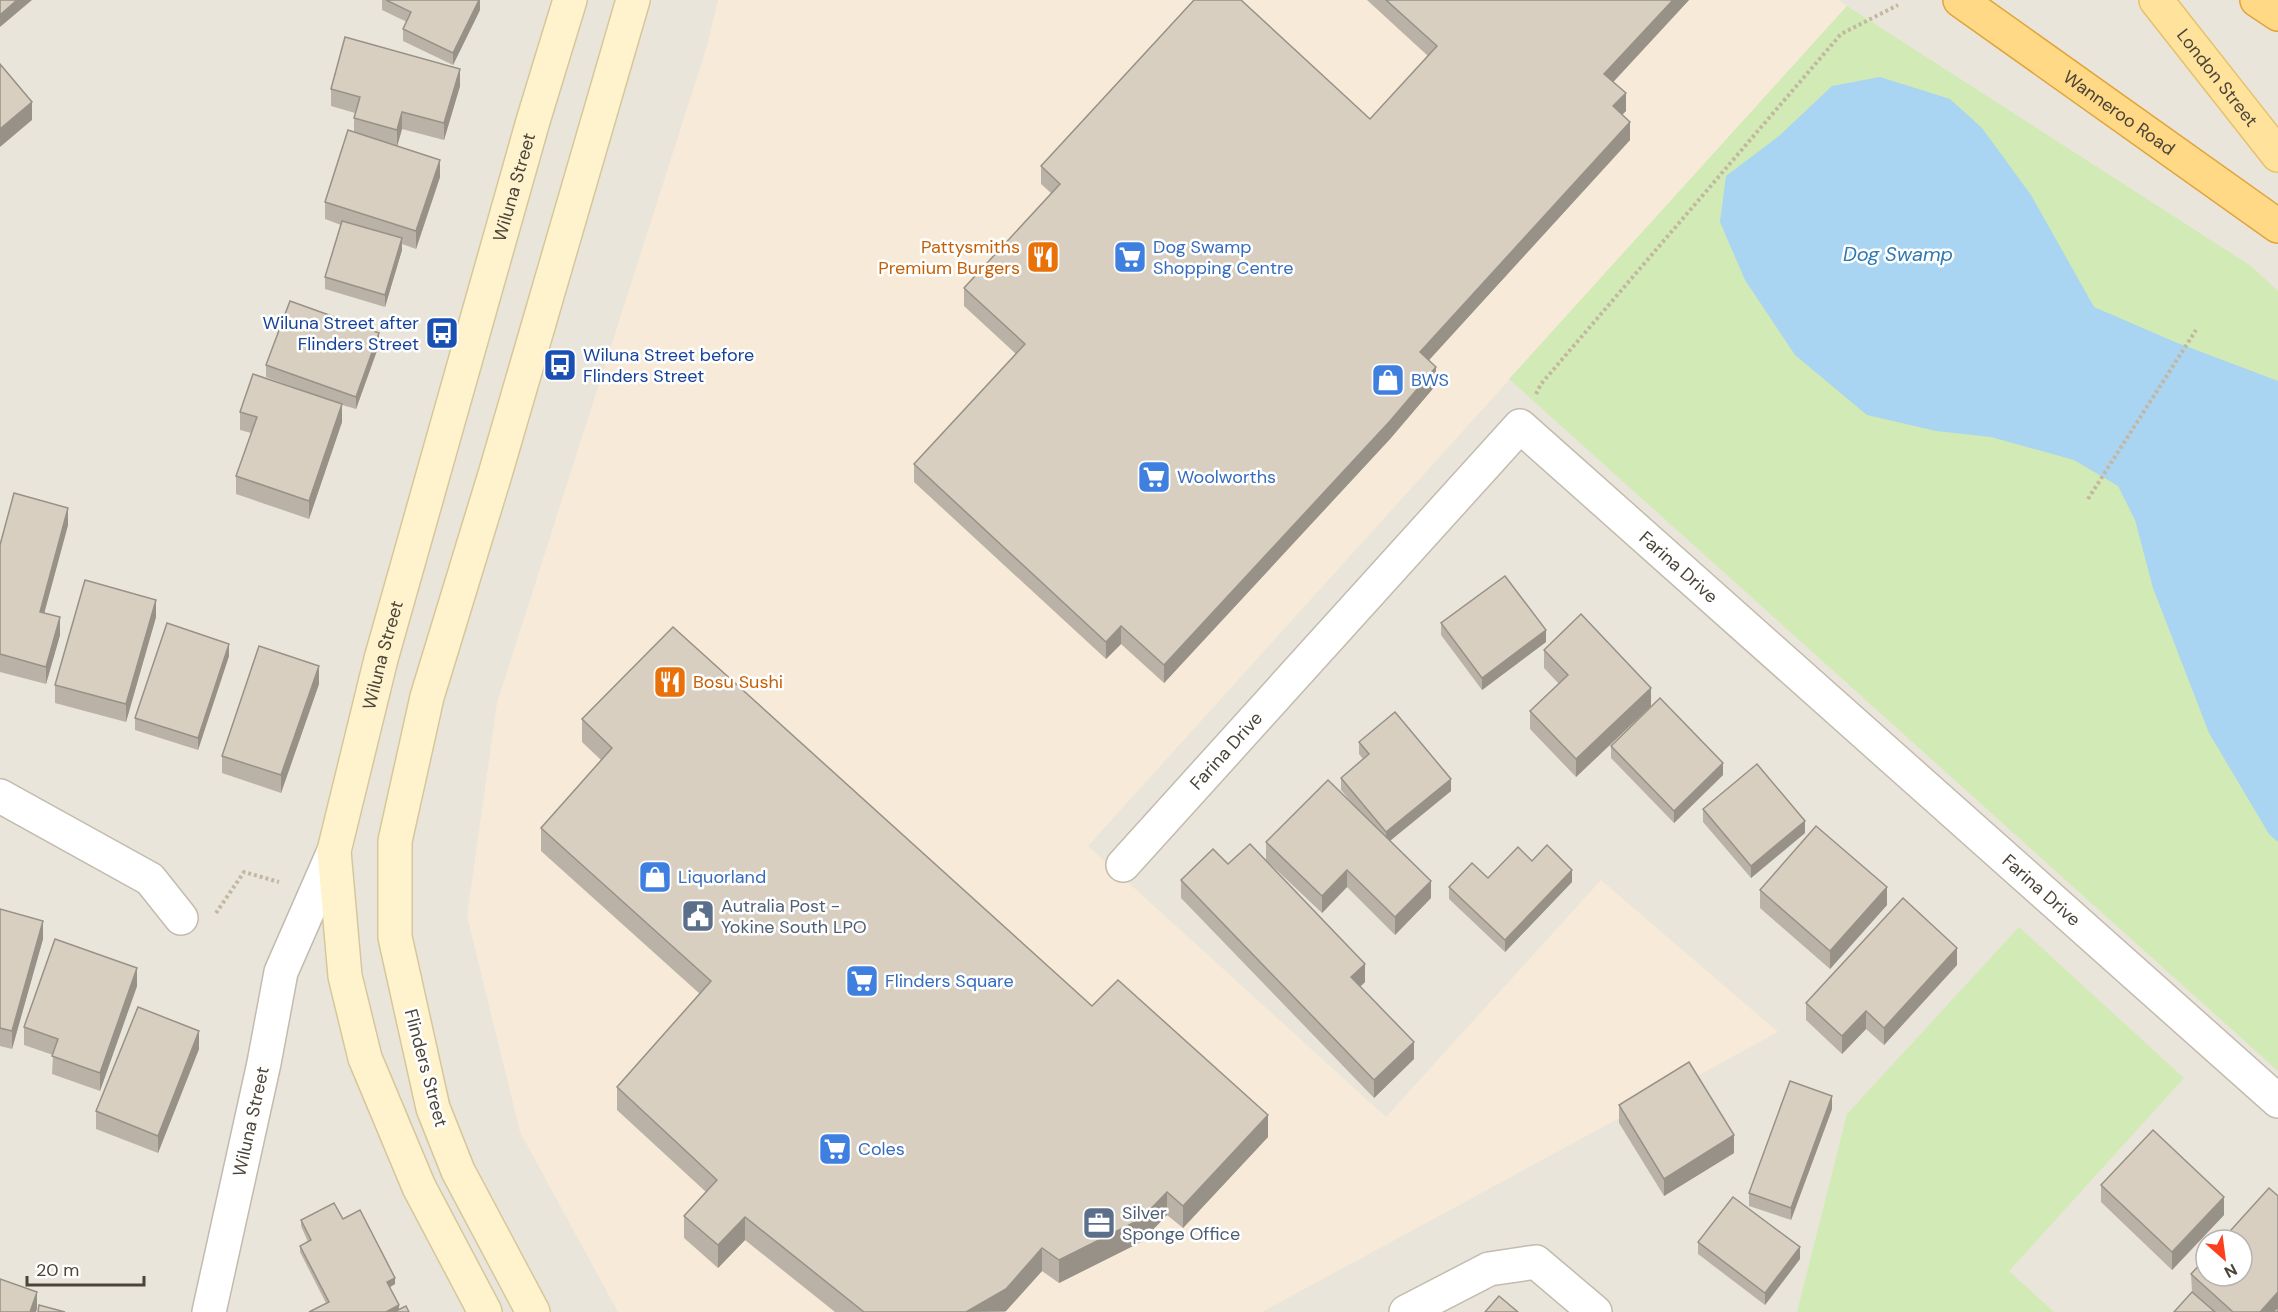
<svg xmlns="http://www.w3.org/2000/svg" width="2278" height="1312" font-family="'DM Sans',sans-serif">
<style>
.residential{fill:#eae5da;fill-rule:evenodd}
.commercial{fill:#f7ead8}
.green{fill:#d2eab5}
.water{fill:#a9d4f2}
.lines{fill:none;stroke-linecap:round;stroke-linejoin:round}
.minor-casing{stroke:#c2bbae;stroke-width:36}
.secondary-casing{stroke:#d6c79b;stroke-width:36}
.primary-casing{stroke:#e6c16a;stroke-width:36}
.trunk-casing{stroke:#e0a43c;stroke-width:36}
.path{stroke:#c4b79f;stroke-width:4;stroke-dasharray:3 3;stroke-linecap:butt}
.minor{stroke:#fff;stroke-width:33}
.secondary{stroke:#fff3cd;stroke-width:33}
.primary{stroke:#ffe39c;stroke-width:33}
.trunk{stroke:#ffd985;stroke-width:33}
.wall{fill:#bab2a6}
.shaded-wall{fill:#979187}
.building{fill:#d8cfc1;stroke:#979187;stroke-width:1.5}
.labels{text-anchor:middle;stroke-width:5;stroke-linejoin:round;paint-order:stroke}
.street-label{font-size:18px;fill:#4b4439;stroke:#fff}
.food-label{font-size:18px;fill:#c56008;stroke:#fff;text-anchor:end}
.shop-label{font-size:18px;fill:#366cbe;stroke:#fff;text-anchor:start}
.transit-label{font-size:18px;fill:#164399;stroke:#fff;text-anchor:end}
.service-label{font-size:18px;fill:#4e5e75;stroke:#fff;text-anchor:start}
.water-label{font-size:20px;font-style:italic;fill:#2e7ab2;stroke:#fff}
</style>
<rect width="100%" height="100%" fill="#f6f3ec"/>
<path class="residential" d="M0 0H2278V1312H0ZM2206 1240H2242V1276H2206Z"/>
<path class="commercial" d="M718 0H1838L1847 6 1088 846 1386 1117 1601 880 1778 1032 1262 1312H618L520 1132 467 916 497 703 707 46Z"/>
<g class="green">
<path d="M1847 6 2251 266 2278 291V1071L1509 379Z"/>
<path d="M2019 927 2184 1078 2009 1271 2054 1312H1797L1847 1114Z"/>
</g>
<path class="water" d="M1880 77 1950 99 1982 128 2031 195 2094 307 2175 342 2278 381V842L2269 834 2209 733 2153 588 2135 520 2118 486 2074 460 1991 437 1936 431 1867 415 1795 355 1745 280 1720 222 1726 176 1779 136 1832 86Z"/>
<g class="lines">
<defs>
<g id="minor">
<path d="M0 796 150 879 181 918"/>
<path id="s1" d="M1123 865 1520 426 2278 1101"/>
<path id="s2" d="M209 1312 264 1063 281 972 334 851"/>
<path d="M1406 1312 1489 1269 1536 1262 1595 1312"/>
</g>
<g id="secondary">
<path id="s3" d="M485 1312 419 1187 365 1058 345 976 334 851 381 659 533 121 570 0"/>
<path d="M533 1312 458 1171 433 1108 395 937V841L427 697 496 471 633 0"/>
</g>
<g id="primary">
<path id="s4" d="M2156 0 2278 155"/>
</g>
<g id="trunk">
<path id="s5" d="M1960 0 2278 226"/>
<path d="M2257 0 2278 14"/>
</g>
</defs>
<use href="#minor" class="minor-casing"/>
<use href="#secondary" class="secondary-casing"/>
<use href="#primary" class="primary-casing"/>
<use href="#trunk" class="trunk-casing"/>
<g class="path">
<path d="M1536 394 1541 384 1841 34 1898 5"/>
<path d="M2088 499 2196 330"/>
<path d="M216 913 244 872 279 882"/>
</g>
<use href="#minor" class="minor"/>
<use href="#secondary" class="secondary"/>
<use href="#primary" class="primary"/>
<use href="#trunk" class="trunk"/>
</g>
<g class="wall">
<path d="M382 0H480V10L453 65 403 41V29L407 22 382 10Z"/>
<path d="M1367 0H1689L1613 82 1626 111 1622 115 1630 140 1428 361 1436 385 1390 439 1164 683 1121 644 1106 659 914 482V464L1016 354 964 306V288L1051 193 1041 184V166L1370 119 1428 56Z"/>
<path d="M460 86 444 140 402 129 397 146 440 177 416 249 402 244V250L385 307 325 289V277L341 225 325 219V202L354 132V118L355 113 331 106V89Z"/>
<path d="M379 345 356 409 342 405V422L309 519 236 494V476L251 433 240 430V412L318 396 266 377V365Z"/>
<path d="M68 525 44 613 60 635 46 684 0 672V545Z"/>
<path d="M156 617 126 722 55 703V685Z"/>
<path d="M1441 623 1546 642 1482 690 1441 635Z"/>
<path d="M1544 650 1651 706 1576 777 1530 729V711L1559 684 1544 668Z"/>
<path d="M229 656 198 750 135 730V718Z"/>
<path d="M319 684 281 793 222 773V756Z"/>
<path d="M582 719 1092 1006 1268 1137 1183 1228 1167 1215 1141 1242 1059 1283 1042 1271 1005 1312H835L745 1240 718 1268 684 1238V1216L706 1192 617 1110V1087L700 994 541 851V828L601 760 582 742Z"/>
<path d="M1359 742 1451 791 1390 841 1431 898 1395 935 1347 887 1322 913 1266 860V842L1358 810 1341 790V778L1363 759 1359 754Z"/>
<path d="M1611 746 1723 775 1674 823 1611 758Z"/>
<path d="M1703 809 1805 833 1751 878 1703 822Z"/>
<path d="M1532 861 1572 882 1505 952 1449 899V887L1488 878Z"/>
<path d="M1228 864 1365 982 1360 987 1414 1059 1374 1098 1181 898V880Z"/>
<path d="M1760 890 1887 905 1830 969 1760 908Z"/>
<path d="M0 909 43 939 12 1049 0 1046Z"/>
<path d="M1957 965 1884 1045 1866 1029 1842 1054 1806 1020V1003Z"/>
<path d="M137 986 100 1091 52 1074 53 1055 24 1045V1027Z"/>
<path d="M199 1049 158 1153 96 1129V1111Z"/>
<path d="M1619 1105 1734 1153 1664 1196 1619 1123Z"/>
<path d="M1832 1109 1791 1220 1749 1206V1193Z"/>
<path d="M2101 1185 2224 1215 2172 1270 2101 1202Z"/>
<path d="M343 1219 395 1284 389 1287 399 1310 409 1312 326 1303 300 1252V1246L308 1242 301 1226V1220Z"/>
<path d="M1698 1242 1800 1259 1765 1305 1698 1254Z"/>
<path d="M2191 1274 2278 1312H2174L2192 1292Z"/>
</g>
<g class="shaded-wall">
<path d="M17 0H32L0 27V15Z"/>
<path d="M479 0H480V10L453 65V53Z"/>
<path d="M1673 0H1689L1604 92V74Z"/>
<path d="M460 69V86L444 140V123Z"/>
<path d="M1626 93V111L1613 124V106Z"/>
<path d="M32 102V120L0 147V129Z"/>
<path d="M402 112V129L397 147V130Z"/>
<path d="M1630 122V140L1420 370V352Z"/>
<path d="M440 160V177L416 249V231Z"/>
<path d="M402 238V250L385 307V295Z"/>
<path d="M379 333V345L356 409V397Z"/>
<path d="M1436 367V385L1390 439 1164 683V665Z"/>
<path d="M342 404V422L309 519V501Z"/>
<path d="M68 508V525L40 629V612Z"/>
<path d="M156 600V617L126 722V704Z"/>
<path d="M60 617V635L46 684V667Z"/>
<path d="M1121 626V644L1106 659V642Z"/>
<path d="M1546 630V642L1482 690V678Z"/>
<path d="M229 644V656L198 750V738Z"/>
<path d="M319 666V684L281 793V775Z"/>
<path d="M1651 688V706L1576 777V759Z"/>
<path d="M1723 763V775L1674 823V811Z"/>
<path d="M1451 779V791L1386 844V832Z"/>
<path d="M1805 821V833L1751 878V866Z"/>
<path d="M1347 870V887L1322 913V896Z"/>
<path d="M1572 870V882L1505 952V940Z"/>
<path d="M1431 881V898L1395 935V917Z"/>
<path d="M1887 887V905L1830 969V951Z"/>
<path d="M43 921V939L12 1049V1031Z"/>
<path d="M1957 948V965L1884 1045V1028Z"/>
<path d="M1365 964V982L1351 995V977Z"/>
<path d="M137 968V986L100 1091V1073Z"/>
<path d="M1866 1011V1029L1842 1054V1036Z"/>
<path d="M199 1031V1049L158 1153V1136Z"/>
<path d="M1414 1042V1059L1374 1098V1080Z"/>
<path d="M1832 1096V1109L1791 1220V1208Z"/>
<path d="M1268 1115V1137L1183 1228V1206Z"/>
<path d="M1734 1135V1153L1664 1196V1179Z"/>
<path d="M1167 1192V1215L1141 1242 1059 1283V1260Z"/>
<path d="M2224 1197V1215L2172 1270V1252Z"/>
<path d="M745 1217V1240L718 1268V1245Z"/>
<path d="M1800 1247V1259L1765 1305V1293Z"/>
<path d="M1042 1248V1271L1006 1311 966 1312Z"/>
<path d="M395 1278V1284L387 1289V1282Z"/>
<path d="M37 1292V1309L36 1312H30Z"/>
<path d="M2278 1292V1310L2276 1312H2260Z"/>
<path d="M399 1305V1311L398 1312H386Z"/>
</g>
<g class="building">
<path d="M0 0H17L0 15Z"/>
<path d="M386 0H479L453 53 403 29 411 12Z"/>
<path d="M1194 0H1241L1370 119 1437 46 1386 0H1673L1604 74 1626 93 1613 106 1630 122 1420 352 1436 367 1390 421 1164 665 1121 626 1106 642 914 464 1025 344 964 288 1060 184 1041 166Z"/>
<path d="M345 37 460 69 444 123 402 112 397 130 354 118 360 97 331 89Z"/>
<path d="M0 64 32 102 0 129Z"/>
<path d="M348 130 440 160 416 231 325 202Z"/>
<path d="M342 221 402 238 385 295 325 277Z"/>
<path d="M290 301 379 333 356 397 266 365Z"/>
<path d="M253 374 342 404 309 501 236 476 257 417 240 412Z"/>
<path d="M14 493 68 508 40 612 60 617 46 667 0 654V545Z"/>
<path d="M1505 576 1546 630 1482 678 1441 623Z"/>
<path d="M85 580 156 600 126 704 55 685Z"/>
<path d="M1581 614 1651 688 1576 759 1530 711 1568 675 1544 650Z"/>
<path d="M167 623 229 644 198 738 135 718Z"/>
<path d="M673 627 1092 1006 1118 980 1268 1115 1183 1206 1167 1192 1141 1219 1059 1260 1042 1248 1006 1289 966 1312H864L745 1217 718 1245 684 1216 717 1180 617 1087 711 981 541 828 612 748 582 719Z"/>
<path d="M259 646 319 666 281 775 222 756Z"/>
<path d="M1660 698 1723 763 1674 811 1611 746Z"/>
<path d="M1395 712 1451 779 1386 832 1341 778 1369 754 1359 742Z"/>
<path d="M1757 764 1805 821 1751 866 1703 809Z"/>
<path d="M1328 780 1431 881 1395 917 1347 870 1322 896 1266 842Z"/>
<path d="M1816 826 1887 887 1830 951 1760 890Z"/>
<path d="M1250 844 1365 964 1351 977 1414 1042 1374 1080 1181 880 1213 849 1228 864Z"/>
<path d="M1547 845 1572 870 1505 940 1449 887 1472 863 1488 878 1518 847 1532 861Z"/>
<path d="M1903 898 1957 948 1884 1028 1866 1011 1842 1036 1806 1003Z"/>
<path d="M0 909 43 921 12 1031 0 1028Z"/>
<path d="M55 939 137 968 100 1073 52 1056 58 1039 24 1027Z"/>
<path d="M138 1007 199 1031 158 1136 96 1111Z"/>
<path d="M1689 1062 1734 1135 1664 1179 1619 1105Z"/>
<path d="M1790 1081 1832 1096 1791 1208 1749 1193Z"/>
<path d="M2153 1130 2224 1197 2172 1252 2101 1185Z"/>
<path d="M2269 1188 2278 1196V1292L2260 1312H2233L2191 1274 2206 1258V1276H2242V1240H2222Z"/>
<path d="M1733 1197 1800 1247 1765 1293 1698 1242Z"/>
<path d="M334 1203 343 1219 360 1210 395 1278 387 1282 399 1305 386 1312H309L329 1302 300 1246 311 1240 301 1220Z"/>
<path d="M0 1279 37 1292 30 1312H0Z"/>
<path d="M2192 1292 2215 1312H2174Z"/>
<path d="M1499 1296 1518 1312H1485Z"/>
<path d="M39 1305 65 1312H38Z"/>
<path d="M406 1306 409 1312H394Z"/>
<path d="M2278 1307V1312H2273Z"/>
</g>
<defs>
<symbol id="restaurant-square" viewBox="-11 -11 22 22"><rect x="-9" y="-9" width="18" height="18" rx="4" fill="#e8710a" stroke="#fff"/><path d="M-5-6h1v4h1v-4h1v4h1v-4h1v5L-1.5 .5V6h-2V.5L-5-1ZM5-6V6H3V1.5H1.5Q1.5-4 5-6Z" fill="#fff"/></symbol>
<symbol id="supermarket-square" viewBox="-11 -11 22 22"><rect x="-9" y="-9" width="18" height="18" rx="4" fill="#3f7fe0" stroke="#fff"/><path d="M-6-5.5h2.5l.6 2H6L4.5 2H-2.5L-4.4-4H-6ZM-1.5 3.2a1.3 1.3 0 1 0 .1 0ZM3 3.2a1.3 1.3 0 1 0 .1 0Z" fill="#fff"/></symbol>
<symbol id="bus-square" viewBox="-11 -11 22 22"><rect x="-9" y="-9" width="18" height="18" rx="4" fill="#1a4fb4" stroke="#fff"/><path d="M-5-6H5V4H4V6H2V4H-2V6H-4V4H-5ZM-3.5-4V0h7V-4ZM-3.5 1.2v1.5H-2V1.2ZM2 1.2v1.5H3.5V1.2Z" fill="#fff"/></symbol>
<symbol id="shop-square" viewBox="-11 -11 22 22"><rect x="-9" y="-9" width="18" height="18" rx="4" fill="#3f7fe0" stroke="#fff"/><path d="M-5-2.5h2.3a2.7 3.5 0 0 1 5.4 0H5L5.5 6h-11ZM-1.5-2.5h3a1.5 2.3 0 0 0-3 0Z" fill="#fff"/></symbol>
<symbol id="civic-square" viewBox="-11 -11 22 22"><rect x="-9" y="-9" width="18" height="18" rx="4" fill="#5c6f8a" stroke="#fff"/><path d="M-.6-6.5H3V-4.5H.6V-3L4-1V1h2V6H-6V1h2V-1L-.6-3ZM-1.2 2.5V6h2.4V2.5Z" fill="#fff"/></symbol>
<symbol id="office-square" viewBox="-11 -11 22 22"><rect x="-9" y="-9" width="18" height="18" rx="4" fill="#5c6f8a" stroke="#fff"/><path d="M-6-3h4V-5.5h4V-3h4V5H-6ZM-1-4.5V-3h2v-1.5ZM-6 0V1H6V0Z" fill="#fff"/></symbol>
</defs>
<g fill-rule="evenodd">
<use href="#restaurant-square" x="1024" y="238" width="38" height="38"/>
<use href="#supermarket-square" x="1111" y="238" width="38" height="38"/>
<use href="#bus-square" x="423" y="314" width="38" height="38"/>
<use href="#bus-square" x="541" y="346" width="38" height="38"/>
<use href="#shop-square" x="1369" y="361" width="38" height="38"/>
<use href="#supermarket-square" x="1135" y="458" width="38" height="38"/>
<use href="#restaurant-square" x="651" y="663" width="38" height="38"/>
<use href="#shop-square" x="636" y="858" width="38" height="38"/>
<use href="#civic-square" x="679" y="897" width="38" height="38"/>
<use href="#supermarket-square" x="843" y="962" width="38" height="38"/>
<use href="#supermarket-square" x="816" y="1130" width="38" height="38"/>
<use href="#office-square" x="1080" y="1204" width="38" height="38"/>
</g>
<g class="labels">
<g class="street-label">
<text dy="6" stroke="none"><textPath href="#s4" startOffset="99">London Street</textPath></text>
<text dy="6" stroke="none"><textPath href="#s5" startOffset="195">Wanneroo Road</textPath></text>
<text dy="6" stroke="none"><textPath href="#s3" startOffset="1179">Wiluna Street</textPath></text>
<text dy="6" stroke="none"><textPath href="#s1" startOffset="804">Farina Drive</textPath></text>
<text dy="6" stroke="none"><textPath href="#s3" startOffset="693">Wiluna Street</textPath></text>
<text dy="6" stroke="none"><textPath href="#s1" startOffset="154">Farina Drive</textPath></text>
<text dy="6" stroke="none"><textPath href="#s1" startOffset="1290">Farina Drive</textPath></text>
<text transform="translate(426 1068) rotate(75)" y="6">Flinders Street</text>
<text dy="6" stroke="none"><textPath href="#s2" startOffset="195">Wiluna Street</textPath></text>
</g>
<g class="food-label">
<text x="1020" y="253">Pattysmiths<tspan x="1020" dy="21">Premium Burgers</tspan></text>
<text x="693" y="688" text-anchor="start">Bosu Sushi</text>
</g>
<g class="shop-label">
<text x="1153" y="253">Dog Swamp<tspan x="1153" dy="21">Shopping Centre</tspan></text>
<text x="1411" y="386">BWS</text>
<text x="1177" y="483">Woolworths</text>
<text x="678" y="883">Liquorland</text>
<text x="885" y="987">Flinders Square</text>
<text x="858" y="1155">Coles</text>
</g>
<g class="transit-label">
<text x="419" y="329">Wiluna Street after<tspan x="419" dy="21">Flinders Street</tspan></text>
<text x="583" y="361" text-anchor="start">Wiluna Street before<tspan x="583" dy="21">Flinders Street</tspan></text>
</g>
<g class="service-label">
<text x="721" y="912">Autralia Post -<tspan x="721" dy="21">Yokine South LPO</tspan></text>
<text x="1122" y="1219">Silver<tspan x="1122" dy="21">Sponge Office</tspan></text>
</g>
<g class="water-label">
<text x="1898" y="261">Dog Swamp</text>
</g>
</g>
<g transform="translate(2224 1258) rotate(152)"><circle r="28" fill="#ffffff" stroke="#b7b4b0" stroke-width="1.5"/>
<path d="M0-4.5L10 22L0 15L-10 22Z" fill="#fc3f1d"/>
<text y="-9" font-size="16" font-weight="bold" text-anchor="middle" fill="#4b4439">N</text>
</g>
<path d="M27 1276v9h117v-9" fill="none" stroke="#4b4439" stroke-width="3"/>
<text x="36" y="1276" font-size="18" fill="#4b4439" stroke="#ffffff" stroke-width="4.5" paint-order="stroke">20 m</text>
</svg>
